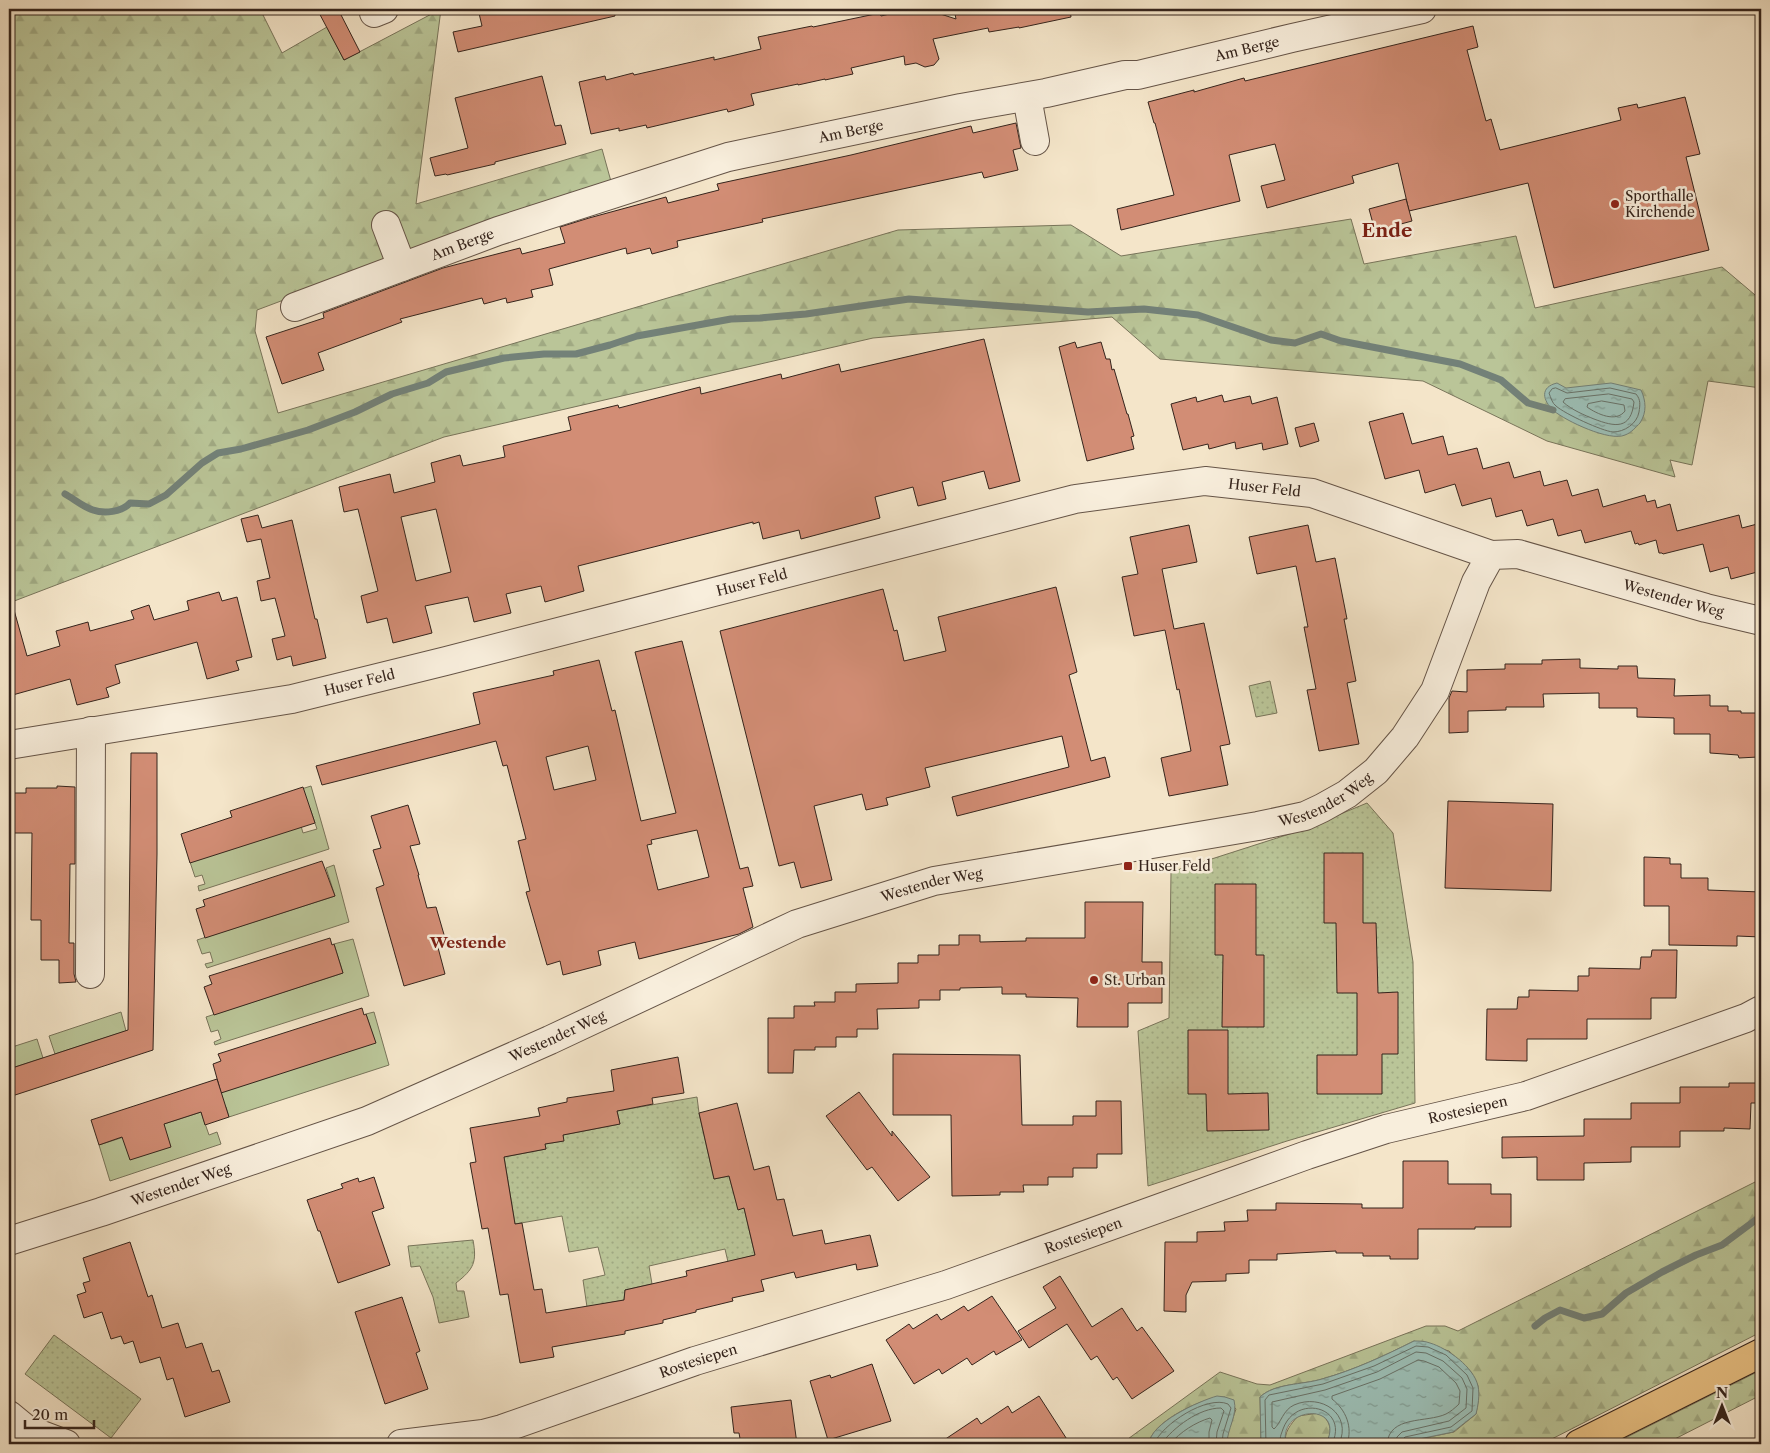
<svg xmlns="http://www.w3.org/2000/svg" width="1770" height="1453" font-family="'Libre Caslon Text',serif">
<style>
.grass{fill:url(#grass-dots);stroke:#78745a}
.forest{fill:url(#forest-firs);stroke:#78745a}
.garden{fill:#bac598;stroke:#78745a}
.water{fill:url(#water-ripples);stroke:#738178}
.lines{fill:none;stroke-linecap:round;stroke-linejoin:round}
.shore{stroke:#687269;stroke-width:1}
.stream{stroke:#738178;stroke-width:7}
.building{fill:#d28d75;stroke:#35241c;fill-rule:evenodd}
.minor-casing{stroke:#655447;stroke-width:30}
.major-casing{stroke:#35241c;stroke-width:30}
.minor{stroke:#f8eedc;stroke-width:28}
.major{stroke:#eac284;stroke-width:28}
.poi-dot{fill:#8f2418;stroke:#f8eedc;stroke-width:2}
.labels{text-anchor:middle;stroke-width:5;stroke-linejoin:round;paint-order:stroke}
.street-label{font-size:14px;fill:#35241c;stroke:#f8eedc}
.poi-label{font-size:14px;fill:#35241c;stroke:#f8eedc;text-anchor:start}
.neighbourhood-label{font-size:15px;font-weight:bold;fill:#7a1f14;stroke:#f8eedc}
.district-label{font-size:19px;font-weight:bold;fill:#7a1f14;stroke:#f8eedc}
</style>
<defs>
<pattern id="grass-dots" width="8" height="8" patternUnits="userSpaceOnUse" patternTransform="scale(1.25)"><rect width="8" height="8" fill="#bac598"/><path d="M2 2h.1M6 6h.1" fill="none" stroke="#a0a982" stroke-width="1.8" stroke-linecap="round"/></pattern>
<pattern id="forest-firs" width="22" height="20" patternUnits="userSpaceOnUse" patternTransform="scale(1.25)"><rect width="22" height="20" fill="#bac598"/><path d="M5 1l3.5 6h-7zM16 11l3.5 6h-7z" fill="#a0a982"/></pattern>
<pattern id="water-ripples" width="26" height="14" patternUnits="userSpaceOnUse" patternTransform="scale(1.25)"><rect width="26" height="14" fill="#9cbfb6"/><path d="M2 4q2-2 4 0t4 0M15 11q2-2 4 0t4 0" fill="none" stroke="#809b93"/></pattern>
</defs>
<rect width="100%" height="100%" fill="#f4e5c9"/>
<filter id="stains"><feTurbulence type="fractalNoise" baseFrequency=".004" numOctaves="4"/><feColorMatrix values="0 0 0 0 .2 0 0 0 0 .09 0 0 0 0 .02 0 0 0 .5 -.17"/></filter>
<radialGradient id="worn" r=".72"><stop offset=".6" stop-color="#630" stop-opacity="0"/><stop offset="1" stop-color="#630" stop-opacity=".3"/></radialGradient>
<g class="grass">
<path d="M1270 681 1277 713 1256 717 1249 686Z"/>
<path d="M1367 803 1393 833 1413 962 1415 1103 1287 1141 1148 1186 1138 1031 1169 1018 1171 872 1302 830Z"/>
<path d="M697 1097 699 1113 714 1179 729 1176 738 1209 744 1208 755 1255 728 1262 725 1249 649 1266 652 1284 625 1290 624 1300 587 1307 583 1280 605 1275 598 1247 569 1252 562 1216 515 1224 504 1157 546 1149 545 1144 563 1141V1135L620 1124 617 1111Z"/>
<path d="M473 1240C477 1262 474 1269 456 1283L457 1291H464L469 1317 439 1323 433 1297 420 1266 411 1267 408 1246Z"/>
<path d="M54 1335 141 1399 111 1438 25 1374Z"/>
</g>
<g class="forest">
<path d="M9 9H260L282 53 327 27 344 60 441 9 416 204 602 149 612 185 497 220 257 310 255 331 278 413 898 230 1071 225 1121 256 1351 219 1364 264 1516 236 1535 308 1722 267 1761 300V388L1708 381 1692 465 1670 460 1675 477 1547 441 1423 381 1160 359 1112 317 873 338 444 437 9 603Z"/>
<path d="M1761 1179V1332L1542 1444H1395L1454 1432 1476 1414 1478 1401V1386L1471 1372 1449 1351 1414 1341C1384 1356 1354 1370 1322 1379 1302 1385 1275 1383 1260 1397L1261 1444H1227V1435L1236 1409 1225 1397C1205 1396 1150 1422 1149 1444H1121L1220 1372 1257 1384 1270 1385 1426 1326H1445L1458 1331Z"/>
<path d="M1761 1370V1395L1665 1444H1613Z"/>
<path d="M1319 1413C1331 1421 1333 1431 1326 1444H1286C1283 1433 1291 1424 1298 1416Z"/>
</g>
<g class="garden">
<path d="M311 786 329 849 199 891 198 886 205 884 202 875 195 877 190 862 301 826 303 833 317 829 310 808 292 792Z"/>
<path d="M334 865 349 922 207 968 205 964 213 962 210 952 202 954 197 940 335 896 326 868Z"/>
<path d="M353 939 369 996 215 1045 214 1042 221 1039 218 1030 211 1032 206 1017 343 973 334 944Z"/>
<path d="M121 1012 126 1031 55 1054 49 1036Z"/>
<path d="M374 1012 389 1065 229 1117 226 1107 218 1109 221 1092 375 1042 366 1014Z"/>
<path d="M37 1039 43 1058 9 1069V1048Z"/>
<path d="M201 1112 209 1135 217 1132 221 1144 110 1181 99 1145Z"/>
</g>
<g class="water">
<path d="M1557 383 1566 388 1611 383 1641 390C1646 401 1647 412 1640 423 1636 427 1631 433 1625 435 1610 442 1566 421 1554 411 1542 400 1540 387 1557 383Z"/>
<path d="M1414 1341C1419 1341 1425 1341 1430 1343 1447 1348 1474 1367 1478 1386 1480 1395 1478 1406 1476 1414L1453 1432 1395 1444H1326C1347 1401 1277 1406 1286 1444H1261L1260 1397C1275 1383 1302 1385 1322 1379 1354 1370 1384 1356 1414 1341Z"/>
<path d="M1217 1396 1225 1397 1234 1400C1238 1415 1227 1429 1227 1444H1149C1150 1423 1199 1401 1217 1396Z"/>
</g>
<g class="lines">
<g class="shore">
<path d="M1556 388 1567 393 1610 388 1636 394C1641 400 1640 405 1639 412 1637 424 1624 432 1613 432 1602 431 1565 414 1556 406 1552 403 1551 398 1549 393L1552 389Z"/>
<path d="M1609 394 1632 399 1634 402C1631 430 1615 427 1594 419 1584 415 1572 410 1563 402L1565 399Z"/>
<path d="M1602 401 1624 405 1625 411C1616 423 1597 414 1587 407L1588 404Z"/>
<path d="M1154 1444C1162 1424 1207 1395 1228 1404L1231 1408 1223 1434 1222 1444"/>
<path d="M1161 1444C1174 1427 1199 1408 1221 1408L1224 1411 1217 1432 1216 1444"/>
<path d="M1170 1444C1180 1432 1196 1422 1210 1418L1212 1420 1209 1432V1444"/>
<path d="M1266 1444 1265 1400 1269 1395 1323 1384 1374 1366 1416 1346 1428 1347 1446 1355 1467 1375 1473 1388 1472 1411 1451 1427 1405 1437 1402 1440 1401 1444"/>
<path d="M1281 1444C1279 1438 1281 1435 1283 1429 1296 1393 1350 1407 1332 1444"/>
<path d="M1339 1444C1353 1414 1321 1393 1294 1405 1283 1410 1281 1423 1274 1429L1272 1427V1402L1325 1390 1377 1372 1416 1352 1426 1353 1443 1361 1462 1378 1467 1389 1466 1408 1449 1421 1402 1432 1397 1437 1395 1444"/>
<path d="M1347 1444C1353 1427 1346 1410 1332 1399V1396L1380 1379 1418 1360 1424 1361 1439 1367 1456 1383 1460 1391 1459 1404C1455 1408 1450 1412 1446 1414 1427 1423 1389 1415 1387 1444"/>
</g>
<g class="stream">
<path d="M65 494C74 499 83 507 93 510 104 514 122 512 130 503L149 504 166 495 202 463 218 453 241 449 308 430 355 412 392 394 428 383 446 372 504 358 544 354H576L610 345 637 336 731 319 760 318 806 314 909 299 1088 312 1144 309 1198 315 1271 340 1295 343 1321 334 1341 341 1460 364 1501 380 1528 403 1553 410"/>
<path d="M1535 1326 1545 1318 1560 1310 1584 1318 1602 1314 1626 1293 1662 1272 1696 1255 1722 1245 1761 1216"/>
</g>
</g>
<g class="building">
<path d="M317 9H338L360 52 344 60Z"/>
<path d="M478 9H614L615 16 458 52 453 32 482 26Z"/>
<path d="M910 9H925L956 19 954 9H1070L1071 17 1019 28V27L989 32 988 28 933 39 939 59 934 65 925 67 916 63 905 65 904 56 851 68 853 74 825 80V79L798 85V84L751 94 754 105 728 112 727 109 647 128 646 125 619 131V128L591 134 579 82 605 76 606 80 633 73 634 75 714 57V60L761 49 758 37 812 26 813 27 880 13 881 16Z"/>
<path d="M1473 26 1478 47 1467 50 1486 121 1491 119 1500 150 1621 120 1618 108 1637 104 1638 108 1685 97 1700 154 1686 157 1709 250 1554 288 1528 183 1409 211 1398 163 1352 176 1354 183 1267 208 1261 186 1285 180 1275 144 1229 155 1240 201 1121 230 1117 209 1174 195 1155 123H1154L1148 102 1194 90V92L1244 78 1245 81Z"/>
<path d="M542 76 555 126 561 125 566 144 495 162V164L447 175 446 174 435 176 430 158 468 148 455 98Z"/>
<path d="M1016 123 1021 148 1013 150 1018 170 984 178 982 172 762 219 763 222 677 241 678 247 652 254 650 248 627 254 626 248 549 269 553 285 531 290 533 297 507 303 506 298 484 304 482 298 400 319 402 322 318 353 324 370 282 384 266 337 324 318 323 313 443 268 520 248 522 254 565 243 560 227 589 218 666 197 668 203 719 190 717 184 851 155 971 126 973 133Z"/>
<path d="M1406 199 1412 221 1375 231 1369 209Z"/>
<path d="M984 339 1020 481 989 489 984 471 942 482 946 499 918 506 913 487 875 497 880 518 801 539 799 530 763 539 759 522 753 524V522L578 566 584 591 545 602 541 586 506 594 511 613 474 622 468 597 425 606 432 633 393 643 387 618 367 623 361 596 378 591 358 509 344 512 339 487 390 474 394 493 435 482 431 463 460 455 463 466 505 457 503 446 571 430 568 417 618 405 619 408 700 387 701 394 781 374 782 379 839 364 841 372ZM436 509 451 572 416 581 401 517Z"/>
<path d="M1075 342 1077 348 1101 342 1106 359H1110L1112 370 1114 369 1127 414H1128L1134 436 1131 437 1134 449 1087 461 1059 347Z"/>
<path d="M1222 395 1224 402 1250 396 1252 404 1277 397 1288 444 1263 450 1262 443 1236 449 1235 442 1209 449 1208 444 1183 450 1171 404 1196 397 1197 402Z"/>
<path d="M1403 413 1412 444 1443 436 1448 455 1477 448 1483 469 1509 462 1514 478 1540 471 1544 486 1567 480 1572 496 1598 489 1603 507 1645 495 1647 502 1655 500 1657 508 1670 504 1677 531 1739 515 1742 528 1761 523V571L1731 579 1728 567 1710 572 1703 544 1663 554 1662 553H1659L1656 540 1639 545 1638 543 1635 544 1631 531 1585 543 1581 530 1558 536 1553 519 1527 526 1522 510 1496 517 1491 498 1462 506 1455 484 1425 493 1419 470 1385 479 1369 422Z"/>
<path d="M1314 423 1319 441 1300 447 1295 428Z"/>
<path d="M258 515 262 528 292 520 315 619H317L326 658 293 666 291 656 277 660 272 639 285 636 275 598 261 601 257 581 270 578 261 539 247 542 241 519Z"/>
<path d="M1189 525 1197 562 1162 569 1174 629 1204 623 1230 744 1220 746 1228 785 1169 796 1161 758 1191 751 1179 689 1177 690 1165 630 1134 636 1122 577 1138 574 1130 537Z"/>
<path d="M1308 525 1316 562 1335 558 1347 619H1344L1356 681 1347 683 1359 744 1319 751 1307 690 1316 689 1304 627H1308L1296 566 1257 574 1249 537Z"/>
<path d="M1056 587 1077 672 1069 675 1091 761 1105 757 1110 777 957 816 952 797 1069 767 1062 736 925 768 930 787 886 798 888 805 866 810 862 794 814 806 832 880 801 888 794 862 779 866 720 631 883 589 894 631 897 630 904 661 946 651 938 617Z"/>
<path d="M219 592 222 601 237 597 252 657 236 661 239 670 207 679 197 642 115 665 120 683 106 688 109 697 77 705 70 679 9 696V610H14L27 656 60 646 56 631 88 622 90 631 134 619 131 611 149 605 154 620 189 610 187 601Z"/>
<path d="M682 641 740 869 748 867 753 886 743 888 753 927 739 934 639 959 635 942 598 951 601 965 563 975 560 961 547 965 526 892 530 891 518 841 526 839 507 765 503 766 496 741 322 785 316 766 480 724 473 693 554 675 553 671 599 660 612 711 615 710 641 821 676 813 635 652ZM588 746 596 780 554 790 546 757ZM697 830 709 877 658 890 647 845 652 844 651 840Z"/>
<path d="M1580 659V668L1618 669V666H1637L1638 678 1675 679 1674 696 1710 695V706H1728V711H1741V713H1761V752H1758V757L1739 758 1738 755 1710 753V734H1674V718L1637 717V708H1599V693L1543 694 1544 707H1506V710L1468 711V732L1449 733V698L1452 691 1467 692V670L1505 669V664H1542V660Z"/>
<path d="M131 753H157V854L153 1050 9 1097V1069L128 1030Z"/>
<path d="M57 786 75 787V864H70L69 943H74V974L76 982 59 983V960H41V920H31L32 833H9V793H26V788H57Z"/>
<path d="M303 787 315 823 190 863 181 834 232 817 230 811Z"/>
<path d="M1448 801 1553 804 1551 891 1445 888Z"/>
<path d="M408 805 420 844 410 846 419 875H418L427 908 436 907 445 938 436 940 445 974 404 986 376 888 384 885 373 850 381 848 371 816Z"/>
<path d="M1324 853H1363V923H1376L1378 993 1398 992V1054H1382V1094H1317V1055H1357V993H1337L1336 923H1324Z"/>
<path d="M1644 857 1670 858V864H1681V878H1708V890L1761 892V937L1737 936V946L1669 945V906H1644Z"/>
<path d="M322 861 335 896 205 938 196 909 205 906 203 900Z"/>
<path d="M1215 884H1256V955H1264V1027H1222L1223 955H1215Z"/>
<path d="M1085 902H1143L1142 962H1162V1003H1128V1027H1077L1078 998 1026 997V994H1002V987L960 988V990H940V1000H919V1008L877 1009 878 1029H857V1037H836V1047H815V1050H794L793 1073H768V1018H794V1006H815L814 1002H835V992H856V984L898 983V963H918V955H939V945H959V935H980V942L1026 941V938H1085Z"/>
<path d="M330 938 332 945 334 944 343 973 214 1015 204 987 212 984 209 976Z"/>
<path d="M1652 950H1677L1676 998H1651V1019H1587V1039H1527V1061L1486 1060 1487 1009H1517L1518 997H1529V990L1578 991V976H1589V968L1640 969 1641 957H1651Z"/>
<path d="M362 1008 364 1015 366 1014 376 1043 221 1093 213 1064 221 1061 218 1054Z"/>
<path d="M1188 1030H1228V1094L1268 1093 1269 1130 1207 1131 1206 1094H1188Z"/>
<path d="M893 1054 1020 1055 1022 1125H1073V1116H1096V1101H1121L1122 1154H1097V1168H1073V1177H1048V1185H1023L1024 1192H1000V1195L952 1196 951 1115H893Z"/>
<path d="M678 1057 684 1093 652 1098 653 1104 617 1111 620 1124 563 1135 564 1141 545 1144 546 1149 504 1157 515 1224 522 1223 534 1290 542 1289 546 1313 624 1300 625 1290 687 1276 686 1271 755 1255 744 1208 738 1210 729 1176 714 1179 699 1113 737 1103 754 1170 769 1166 777 1200 784 1199 793 1236 822 1230 825 1244 870 1235 878 1266 857 1270 856 1264 796 1278 794 1272 761 1280 764 1291 732 1298 733 1301 696 1310V1312L663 1320V1323L625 1331V1334L552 1347 554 1357 520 1363 508 1294 500 1295 488 1228 482 1229 470 1163 476 1162 470 1128 540 1116 538 1108 567 1102V1098L614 1091 611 1070Z"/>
<path d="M217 1079 229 1117 205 1125 201 1112 164 1124 171 1147 130 1160 122 1137 99 1145 91 1120Z"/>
<path d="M1729 1083H1761V1103H1751L1750 1129 1724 1128V1131H1680V1147H1631V1162L1584 1163V1180H1537V1157L1502 1158V1137L1584 1136V1119H1631V1103H1680V1087H1729Z"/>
<path d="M859 1092 892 1136V1131L930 1177 898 1201 872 1167 867 1170 826 1116Z"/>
<path d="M1403 1161H1448V1184H1491V1194H1511V1227H1475V1229H1418V1259H1390V1256H1363V1253H1336V1251L1277 1254V1260H1249V1273L1226 1274V1281L1192 1282 1186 1295V1312L1164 1311 1165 1242H1197V1232L1225 1231 1224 1222 1248 1221 1247 1210H1276V1203L1362 1204V1208H1403Z"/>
<path d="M374 1177 384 1208 372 1212 390 1265 338 1283 320 1231H318L307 1200 343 1188 341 1184 358 1178 359 1182Z"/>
<path d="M130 1242 148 1297 152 1295 162 1328 178 1323 186 1348 202 1343 212 1372 219 1370 230 1402 185 1417 173 1378 167 1380 160 1357 140 1363 133 1341 124 1344 121 1336 111 1339 102 1312 84 1318 77 1295 86 1292 83 1283 90 1281 83 1258Z"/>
<path d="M1060 1276 1092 1327 1122 1308 1137 1331 1142 1327 1174 1371 1132 1399 1117 1377 1113 1380 1097 1356 1091 1360 1067 1324 1029 1348 1018 1331 1056 1308 1043 1287Z"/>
<path d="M992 1296 1022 1340 996 1355 994 1351 972 1365 967 1358 942 1374 939 1369 914 1384 886 1340 909 1324 913 1329 937 1314 941 1320 964 1306 968 1311Z"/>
<path d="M402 1297 420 1351 416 1353 428 1389 385 1404 355 1312Z"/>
<path d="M872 1364 891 1421 828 1440 810 1381 830 1375 831 1378Z"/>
<path d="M1039 1396 1070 1444H938L977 1418 981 1424 1008 1406 1012 1413Z"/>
<path d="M791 1400 797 1444H741L739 1433H734L731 1407Z"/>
</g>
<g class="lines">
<defs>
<g id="minor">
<path d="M374 13 384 9"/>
<path d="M1027 97 1035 141"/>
<path d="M386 225 402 267"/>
<path id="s1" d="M295 307 498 231 728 157 961 108 1046 93 1125 75H1138L1292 38 1422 9"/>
<path id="s2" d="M9 745 292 699 446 661 1075 499 1205 481 1312 493 1491 555"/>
<path d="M90 974 91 731"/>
<path id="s3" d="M9 1241 101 1212 367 1121 550 1040 797 924 934 881 1258 826 1305 816 1322 808 1347 794 1376 771 1405 737 1435 691 1476 582 1491 555 1518 554 1706 608 1761 621"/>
<path d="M9 1415 26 1429 66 1444"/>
<path id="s4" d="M401 1444 483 1434 502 1429 695 1361 946 1285 1307 1155 1386 1129 1526 1096 1746 1018 1761 1010"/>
</g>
<path id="major" d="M1579 1444 1761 1353"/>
</defs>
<use href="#minor" class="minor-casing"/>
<use href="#major" class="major-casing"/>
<use href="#minor" class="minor"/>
<use href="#major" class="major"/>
</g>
<g class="poi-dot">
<circle cx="1615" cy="204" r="5"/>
<rect x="1123" y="861" width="10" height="10" rx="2.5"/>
<circle cx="1094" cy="980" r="5"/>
</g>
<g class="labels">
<g class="street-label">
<text dy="5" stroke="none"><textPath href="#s1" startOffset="989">Am Berge</textPath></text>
<text dy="5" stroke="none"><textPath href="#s1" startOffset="584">Am Berge</textPath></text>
<text dy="5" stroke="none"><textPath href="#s1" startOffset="179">Am Berge</textPath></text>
<text dy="5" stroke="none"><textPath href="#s2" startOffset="1286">Huser Feld</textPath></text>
<text dy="5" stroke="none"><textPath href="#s2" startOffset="761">Huser Feld</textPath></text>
<text dy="5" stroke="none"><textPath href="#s3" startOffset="1891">Westender Weg</textPath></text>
<text dy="5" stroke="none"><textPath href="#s2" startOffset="356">Huser Feld</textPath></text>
<text dy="5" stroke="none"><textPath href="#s3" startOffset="1396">Westender Weg</textPath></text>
<text dy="5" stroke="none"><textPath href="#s3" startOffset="991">Westender Weg</textPath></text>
<text dy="5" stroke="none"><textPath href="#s3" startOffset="586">Westender Weg</textPath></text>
<text dy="5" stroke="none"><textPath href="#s4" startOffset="1120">Rostesiepen</textPath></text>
<text dy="5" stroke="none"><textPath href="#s3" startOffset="181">Westender Weg</textPath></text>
<text dy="5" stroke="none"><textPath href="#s4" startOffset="715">Rostesiepen</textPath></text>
<text dy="5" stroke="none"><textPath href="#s4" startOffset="310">Rostesiepen</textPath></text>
</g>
<g class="poi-label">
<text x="1625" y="201">Sporthalle<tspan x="1625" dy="16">Kirchende</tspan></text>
<text x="1138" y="871">Huser Feld</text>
<text x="1104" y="985">St. Urban</text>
</g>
<g class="neighbourhood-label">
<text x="468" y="948">Westende</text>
</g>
<g class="district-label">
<text x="1387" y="237">Ende</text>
</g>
</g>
<rect width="1770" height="1453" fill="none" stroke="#f4e5c9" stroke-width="30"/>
<rect x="10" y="10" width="1750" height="1433" fill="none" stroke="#35241c" stroke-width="2.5"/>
<rect x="15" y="15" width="1740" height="1423" fill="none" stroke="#35241c"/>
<g transform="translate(1722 1406)" stroke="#f8eedc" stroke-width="4" paint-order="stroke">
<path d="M0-4L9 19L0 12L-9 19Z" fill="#35241c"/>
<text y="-8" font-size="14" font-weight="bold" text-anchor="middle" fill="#35241c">N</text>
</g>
<path d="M25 1420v8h69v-8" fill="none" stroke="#35241c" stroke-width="2.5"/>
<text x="32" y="1420" font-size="15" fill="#35241c" stroke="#f8eedc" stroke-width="4" paint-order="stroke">20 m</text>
<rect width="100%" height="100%" filter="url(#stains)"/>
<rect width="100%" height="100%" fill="url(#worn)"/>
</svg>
